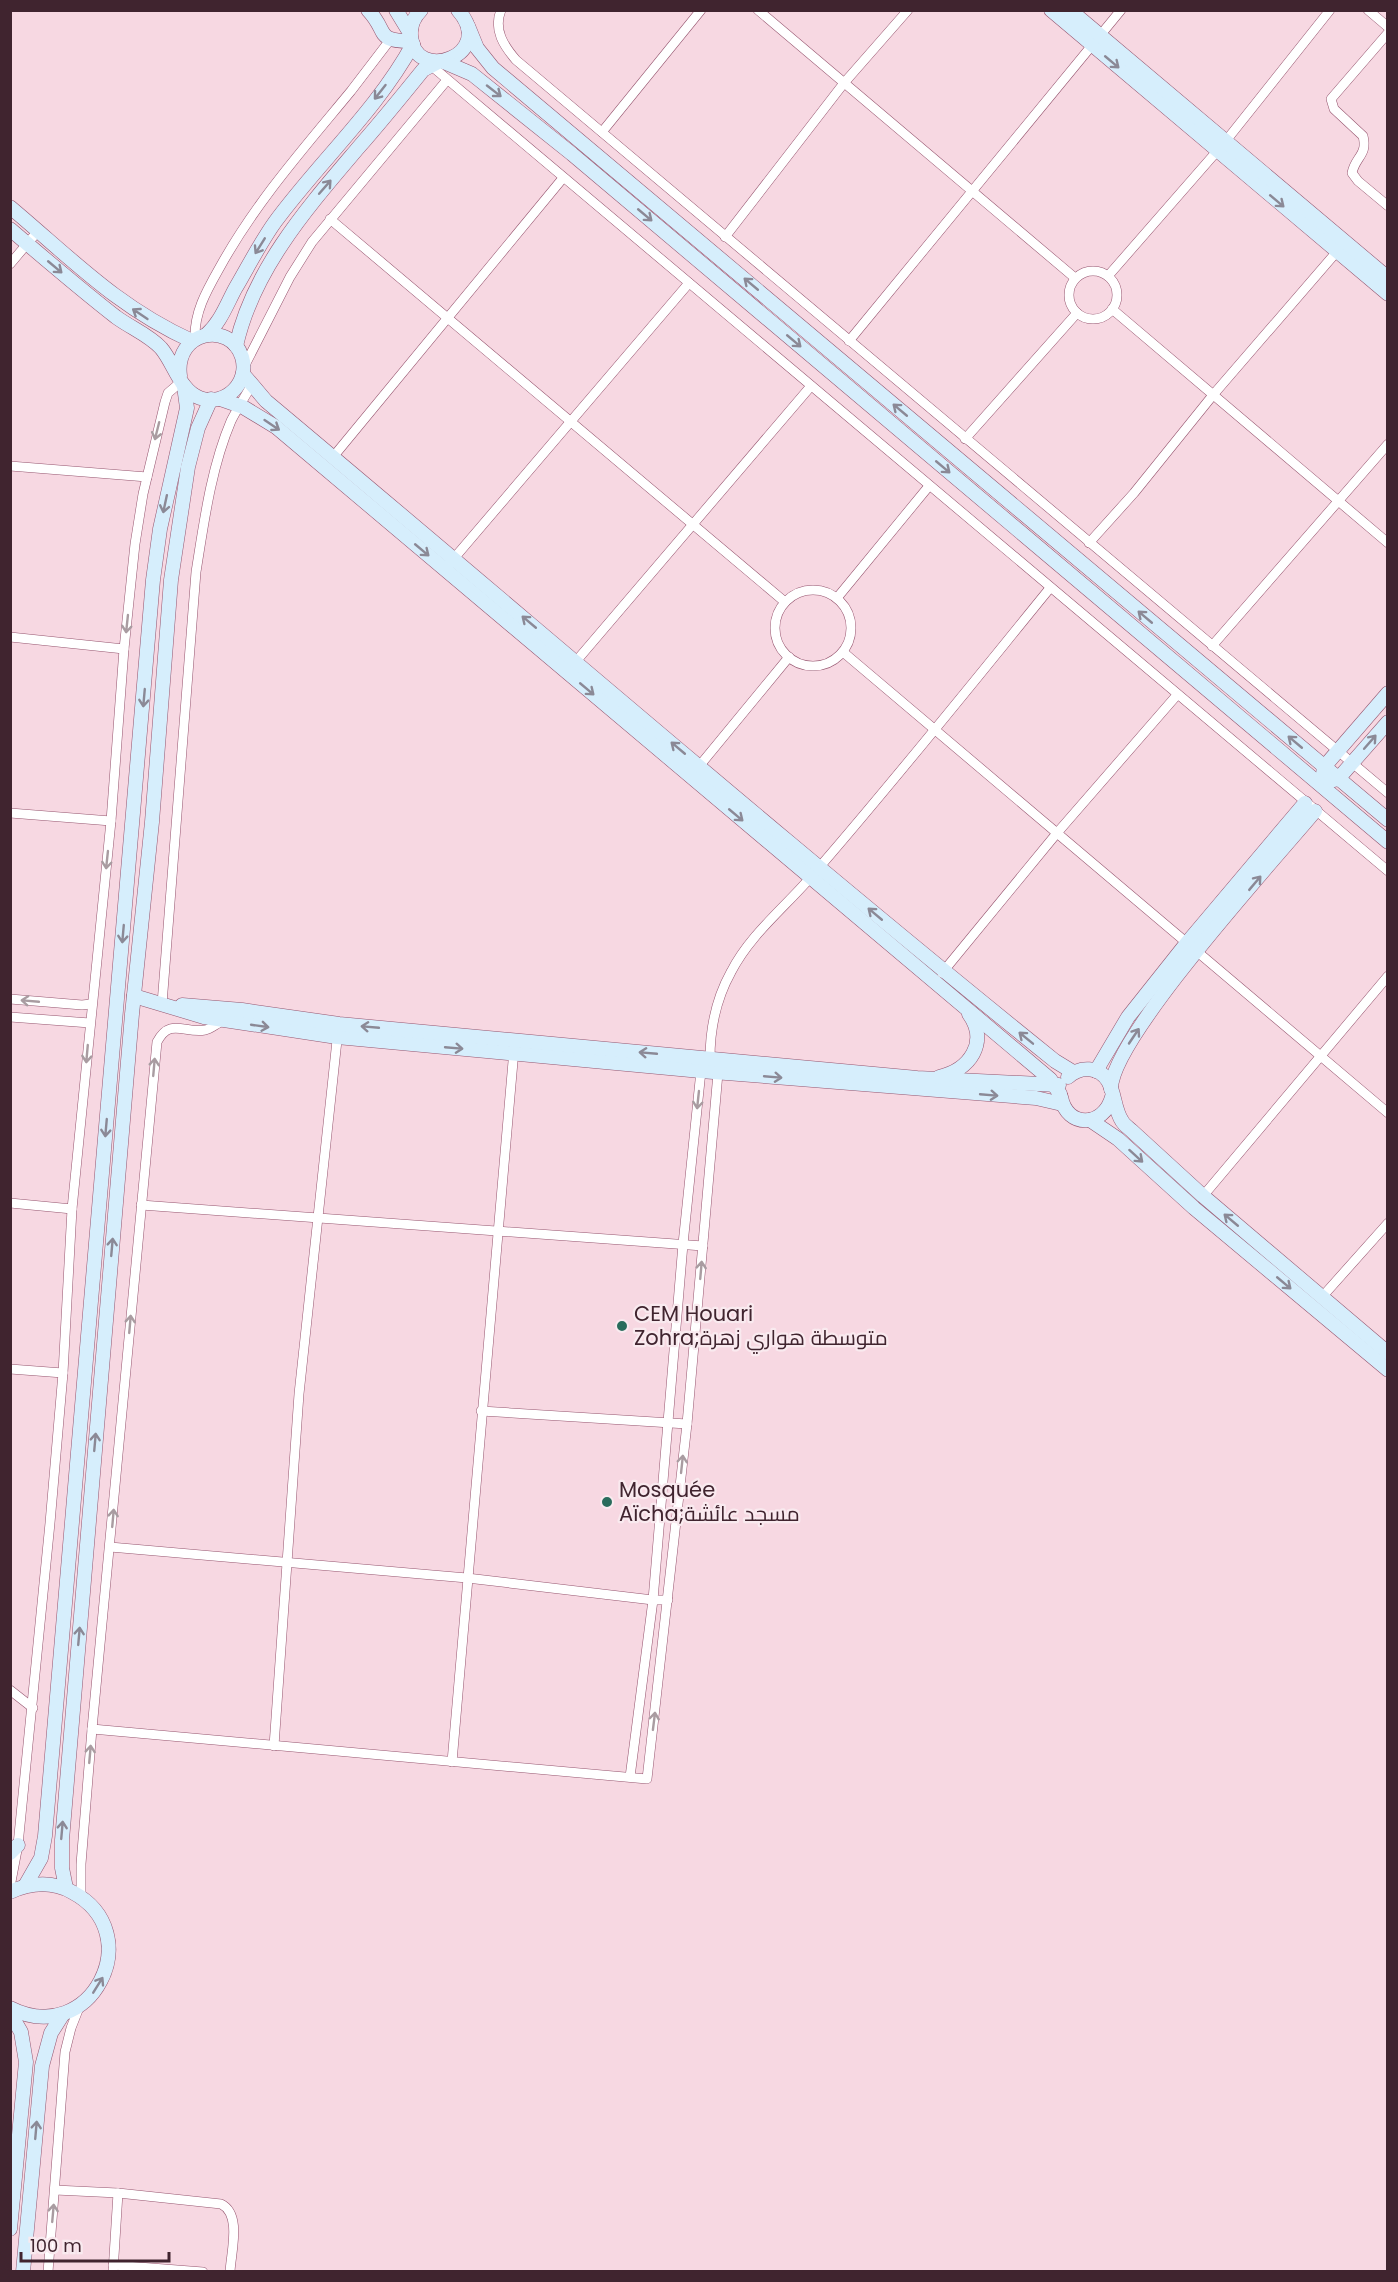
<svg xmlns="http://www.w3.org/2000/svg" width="1398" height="2282" font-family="Poppins,Cairo,sans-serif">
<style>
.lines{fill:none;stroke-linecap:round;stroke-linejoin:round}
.street-casing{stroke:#96556f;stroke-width:10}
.secondary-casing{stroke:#96556f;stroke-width:15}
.street{stroke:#fff;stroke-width:9}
.secondary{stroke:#d6eefc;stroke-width:14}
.oneway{stroke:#8b8996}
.oneway2{stroke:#a99ca1}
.poi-dot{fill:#296c5c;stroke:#f9eaef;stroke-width:2}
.labels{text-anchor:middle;stroke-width:4.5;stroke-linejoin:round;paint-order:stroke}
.poi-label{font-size:21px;fill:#40242f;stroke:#f9eaef;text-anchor:start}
</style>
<rect width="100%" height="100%" fill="#f7d8e2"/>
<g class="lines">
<defs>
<g id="street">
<path d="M501 10C493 30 504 46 516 60L1388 793"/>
<path d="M758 10 1075 278"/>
<path d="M1368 10 1388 27"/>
<path d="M1388 33 1331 99 1334 109 1363 136C1368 155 1355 157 1352 173L1358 181 1388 206"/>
<path d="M428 63 1388 871"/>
<path d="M602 132 701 10"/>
<path d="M330 219 785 602"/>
<path d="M725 237 844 83 908 10"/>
<path d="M10 264 38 231"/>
<circle cx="1093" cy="295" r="24"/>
<path d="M1108 276 1225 142 1330 10"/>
<path d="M1112 309 1388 543"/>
<path d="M195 339C194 312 207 290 220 267 256 202 304 148 351 91 364 74 377 57 390 40"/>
<path d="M849 341 1121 10"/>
<path d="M244 367 290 277 312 242 447 80"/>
<path d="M965 439 1077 313"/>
<path d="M333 457 563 178"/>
<path d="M10 466 147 477"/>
<path d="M1089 543 1134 493 1213 395 1340 248"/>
<path d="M450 563 689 283"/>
<circle cx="813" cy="628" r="38"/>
<path d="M837 598 929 486"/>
<path d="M10 637 124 649"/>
<path d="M1212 646 1388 444"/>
<path d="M843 652 1388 1113"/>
<path d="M572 666 811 386"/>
<path d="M696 770 789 657"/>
<path d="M10 813 111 821"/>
<path d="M942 973 1057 833 1177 695"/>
<path d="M10 999 82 1005 91 1004"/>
<path d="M162 1004 196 572C204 522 211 468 231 421 237 409 245 397 252 384"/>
<path d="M10 1017 90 1023"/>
<path d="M710 1059C710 1029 716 999 731 972 750 935 783 909 810 878 892 784 971 685 1050 588"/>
<path d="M1203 1196 1388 976"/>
<path d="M10 1203 72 1209"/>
<path d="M141 1205 703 1246"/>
<path d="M1322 1297 1388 1223"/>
<path d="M10 1369 63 1373"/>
<path d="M481 1411 687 1424"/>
<path d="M110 1547 467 1578 653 1600H668"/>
<path d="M10 1690 33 1708"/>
<path d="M92 1729 647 1779 687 1424 718 1073 715 1068"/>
<path d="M274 1746 299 1394 338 1031"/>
<path d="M452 1762 514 1050"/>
<path d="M630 1777 653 1600 683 1244 701 1071 704 1067"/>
<path d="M10 1887 18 1845 50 1523 63 1373 72 1209 111 821 124 649 135 544 143 494 165 402 168 393 182 381"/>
<path d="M81 1896V1864L92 1729 157 1042C170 1017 185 1034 205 1030 211 1029 217 1023 223 1021"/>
<path d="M55 2190 118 2193 221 2204C242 2214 231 2252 230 2272"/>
<path d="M113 2265 203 2272"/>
<path d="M48 2272 65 2052 71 2028 80 2005"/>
<path d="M113 2272 118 2193"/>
</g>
<g id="secondary">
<path d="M368 10C389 32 374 41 411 41"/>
<path d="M396 10 410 33"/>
<path d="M421 10C414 17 410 26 411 36 414 85 498 55 458 10"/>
<path d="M1051 10 1388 294"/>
<path d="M1070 10 1388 278"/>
<path d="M468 26 477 48 493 68 1388 820"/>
<path d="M444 62 472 74 572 154 1388 842"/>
<path d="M10 207C72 259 117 307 192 341"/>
<path d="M10 229C45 259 80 289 116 317 131 328 149 335 161 348 174 363 180 391 200 398 225 407 250 383 242 357 230 320 174 331 180 376"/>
<path d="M206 335C220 323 226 306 235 289 248 267 260 243 275 222 319 162 377 110 413 44"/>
<path d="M236 346C253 269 308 207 358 148 380 123 402 96 423 70L438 62"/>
<path d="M243 374 266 401C529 621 788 846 1055 1061L1073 1072"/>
<path d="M220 399 243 407 276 427 1050 1079 1060 1094"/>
<path d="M1323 774 1324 767 1388 693"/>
<path d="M1330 781 1338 779 1388 722"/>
<path d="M134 996 204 1017 337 1037 701 1071 1036 1098 1062 1104"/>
<path d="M182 1005 242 1010 339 1024 917 1078 1059 1085"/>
<path d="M1096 1071 1128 1017 1186 944 1305 803"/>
<path d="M939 1077C970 1070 989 1042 969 1014"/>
<path d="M1068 1077C1080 1066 1099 1066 1108 1081 1115 1093 1114 1109 1122 1121 1124 1125 1129 1128 1132 1131L1203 1196 1388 1353"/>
<path d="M1111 1089C1111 1038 1276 858 1315 811"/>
<path d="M1061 1097C1067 1129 1104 1127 1112 1097"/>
<path d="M1090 1120 1118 1139 1194 1208 1388 1370"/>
<path d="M10 1853 18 1845"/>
<path d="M25 1886 41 1858 45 1836 153 580 160 529 187 408 184 386"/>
<path d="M66 1888 62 1868V1840L132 1014 152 822 171 580 188 467 198 428 211 399"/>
<path d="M10 1892C30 1883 52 1881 72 1892 150 1933 91 2049 10 2008"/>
<path d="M10 2013 21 2032 26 2062 10 2229"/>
<path d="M23 2272 42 2066 51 2033 63 2014"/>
</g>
</defs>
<use href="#street" class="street-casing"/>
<use href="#secondary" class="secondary-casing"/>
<use href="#street" class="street"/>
<use href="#secondary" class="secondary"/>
</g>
<defs><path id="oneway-shaft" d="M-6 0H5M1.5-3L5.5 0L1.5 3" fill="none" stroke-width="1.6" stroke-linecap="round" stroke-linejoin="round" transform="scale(1.5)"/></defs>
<g class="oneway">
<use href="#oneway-shaft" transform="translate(1112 62) rotate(40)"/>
<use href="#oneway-shaft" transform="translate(494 91) rotate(38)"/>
<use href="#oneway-shaft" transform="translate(380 92) rotate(128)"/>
<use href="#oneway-shaft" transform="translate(325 187) rotate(-49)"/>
<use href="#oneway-shaft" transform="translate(1277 201) rotate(40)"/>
<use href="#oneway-shaft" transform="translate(645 215) rotate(40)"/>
<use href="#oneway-shaft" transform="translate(260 246) rotate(122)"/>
<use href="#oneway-shaft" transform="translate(55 267) rotate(40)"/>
<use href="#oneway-shaft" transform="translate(751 284) rotate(-140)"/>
<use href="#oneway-shaft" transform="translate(140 314) rotate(-146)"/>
<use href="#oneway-shaft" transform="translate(794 341) rotate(40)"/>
<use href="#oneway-shaft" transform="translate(900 410) rotate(-140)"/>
<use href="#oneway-shaft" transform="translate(272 425) rotate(34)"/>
<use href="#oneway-shaft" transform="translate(943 467) rotate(40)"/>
<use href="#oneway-shaft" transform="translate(165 504) rotate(102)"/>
<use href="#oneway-shaft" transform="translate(422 550) rotate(40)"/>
<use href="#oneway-shaft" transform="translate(1145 617) rotate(-140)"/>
<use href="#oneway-shaft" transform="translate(529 622) rotate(-140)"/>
<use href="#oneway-shaft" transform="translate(587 689) rotate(40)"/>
<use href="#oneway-shaft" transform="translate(144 698) rotate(95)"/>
<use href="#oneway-shaft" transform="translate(1295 742) rotate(-140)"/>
<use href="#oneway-shaft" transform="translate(1370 742) rotate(-49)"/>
<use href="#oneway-shaft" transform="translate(678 748) rotate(-140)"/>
<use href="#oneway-shaft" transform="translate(736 815) rotate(40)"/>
<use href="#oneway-shaft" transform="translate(1255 883) rotate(-50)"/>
<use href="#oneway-shaft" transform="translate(875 914) rotate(-140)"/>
<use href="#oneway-shaft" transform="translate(123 934) rotate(95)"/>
<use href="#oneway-shaft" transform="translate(260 1026) rotate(8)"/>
<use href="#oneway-shaft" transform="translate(370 1027) rotate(-175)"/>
<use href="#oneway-shaft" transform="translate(1134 1036) rotate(-56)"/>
<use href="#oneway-shaft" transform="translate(1026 1038) rotate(-141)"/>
<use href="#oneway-shaft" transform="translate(454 1048) rotate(5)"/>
<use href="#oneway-shaft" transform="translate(648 1053) rotate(-175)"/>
<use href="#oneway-shaft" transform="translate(773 1077) rotate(5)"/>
<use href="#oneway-shaft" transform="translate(989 1095) rotate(5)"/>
<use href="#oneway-shaft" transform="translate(106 1128) rotate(95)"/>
<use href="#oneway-shaft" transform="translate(1136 1156) rotate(42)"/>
<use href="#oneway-shaft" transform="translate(1231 1220) rotate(-140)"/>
<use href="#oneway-shaft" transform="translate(112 1247) rotate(-85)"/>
<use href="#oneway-shaft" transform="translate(1284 1283) rotate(40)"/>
<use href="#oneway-shaft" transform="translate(95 1442) rotate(-85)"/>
<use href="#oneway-shaft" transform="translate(79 1636) rotate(-85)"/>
<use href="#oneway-shaft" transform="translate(62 1830) rotate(-85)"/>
<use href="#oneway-shaft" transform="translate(98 1985) rotate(-58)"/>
<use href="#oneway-shaft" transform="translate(36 2130) rotate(-85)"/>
</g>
<g class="oneway2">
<use href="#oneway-shaft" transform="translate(157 431) rotate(104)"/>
<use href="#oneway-shaft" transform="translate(127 624) rotate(96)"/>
<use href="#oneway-shaft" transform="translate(107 860) rotate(96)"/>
<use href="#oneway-shaft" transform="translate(30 1001) rotate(-175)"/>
<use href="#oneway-shaft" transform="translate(87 1054) rotate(95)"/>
<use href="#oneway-shaft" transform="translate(154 1067) rotate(-85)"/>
<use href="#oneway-shaft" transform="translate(698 1100) rotate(96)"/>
<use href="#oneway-shaft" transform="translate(701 1270) rotate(-85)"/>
<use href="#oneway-shaft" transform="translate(130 1324) rotate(-85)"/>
<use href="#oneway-shaft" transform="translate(682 1464) rotate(-84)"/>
<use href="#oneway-shaft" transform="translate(113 1518) rotate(-85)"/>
<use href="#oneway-shaft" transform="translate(654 1721) rotate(-83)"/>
<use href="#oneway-shaft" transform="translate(90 1754) rotate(-85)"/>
<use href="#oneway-shaft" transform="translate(53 2213) rotate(-85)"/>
</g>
<g class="poi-dot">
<circle cx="622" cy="1326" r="6"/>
<circle cx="607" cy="1502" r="6"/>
</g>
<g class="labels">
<g class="poi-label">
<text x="634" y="1321">CEM Houari<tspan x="634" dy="24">Zohra;متوسطة هواري زهرة</tspan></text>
<text x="619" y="1497">Mosquée<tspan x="619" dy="24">Aïcha;مسجد عائشة</tspan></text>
</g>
</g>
<rect width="1398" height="2282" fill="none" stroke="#40242f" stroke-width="24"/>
<path d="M21 2252v9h148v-9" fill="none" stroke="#40242f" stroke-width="3"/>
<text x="30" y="2252" font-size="18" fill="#40242f" stroke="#f9eaef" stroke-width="4.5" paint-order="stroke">100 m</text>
</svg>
